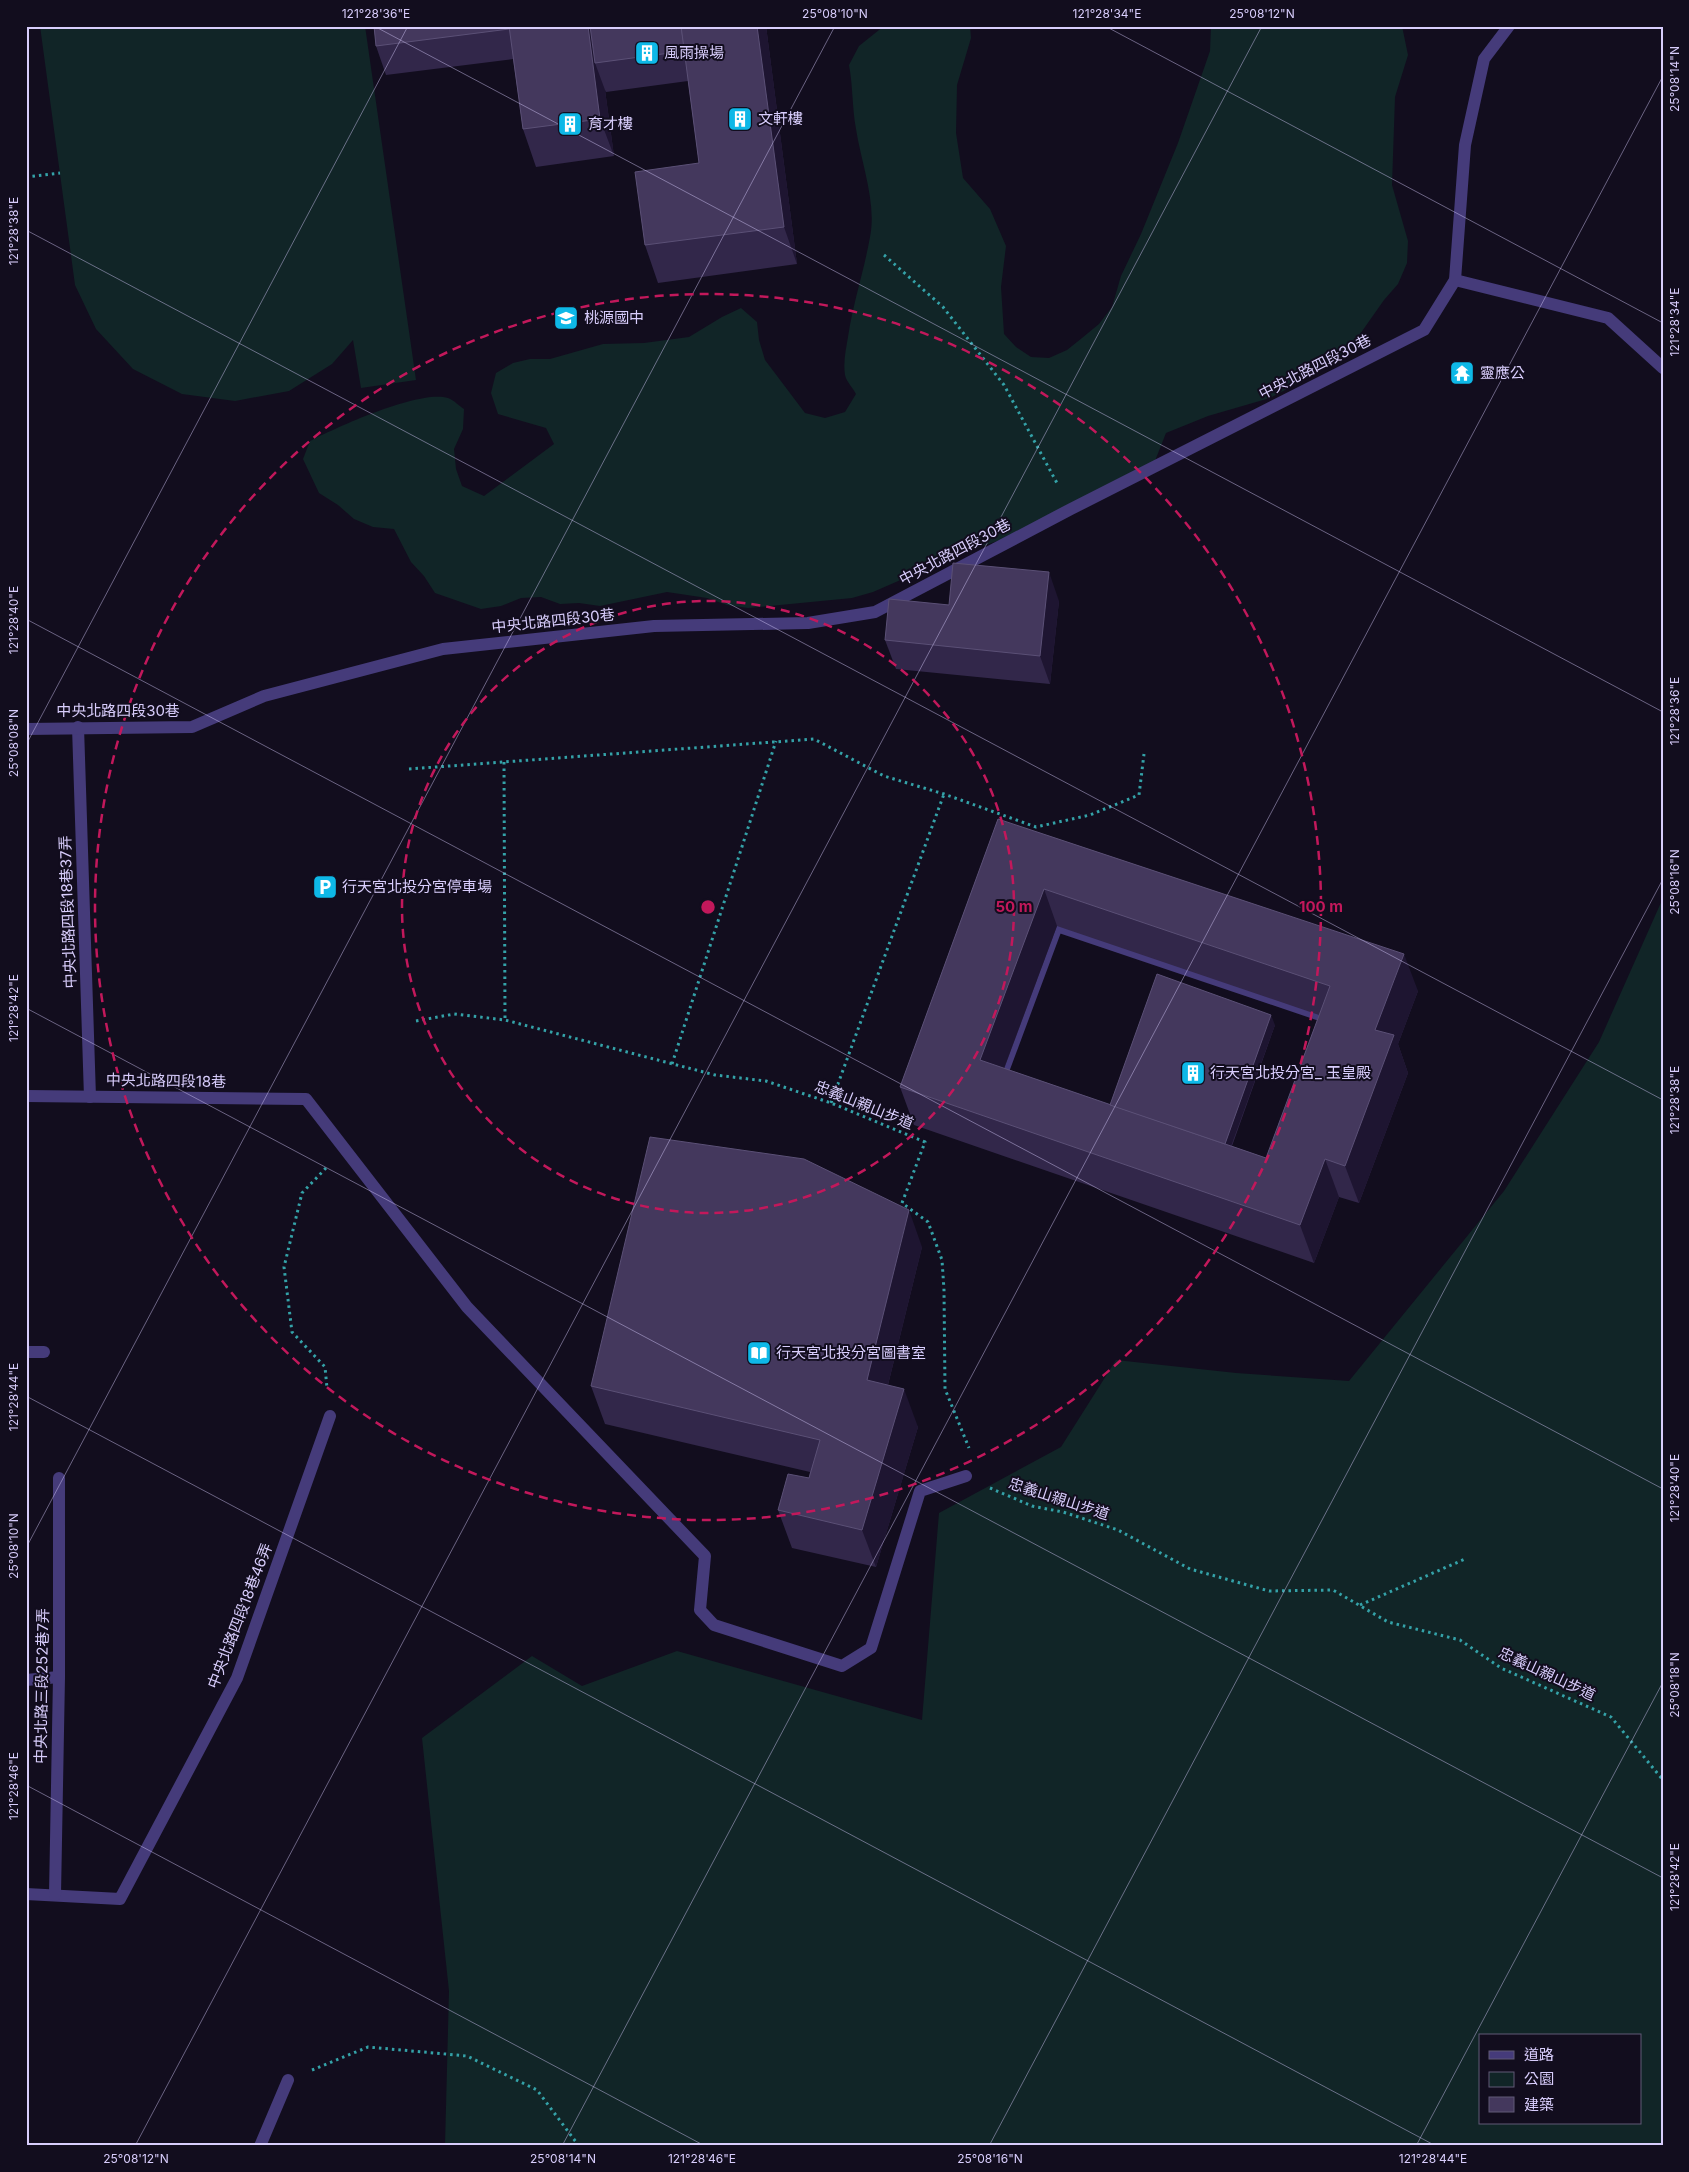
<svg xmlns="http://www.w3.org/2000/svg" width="1689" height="2172" font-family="Inter,'Noto Sans TC',sans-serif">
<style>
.green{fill:#112527;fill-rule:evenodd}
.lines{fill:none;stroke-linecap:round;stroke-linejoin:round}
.path{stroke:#34a2a8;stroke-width:3;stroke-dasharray:2.5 4;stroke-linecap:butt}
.minor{stroke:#453b7a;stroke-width:12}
.wall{fill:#32274a;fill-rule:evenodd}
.shaded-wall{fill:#1e1531}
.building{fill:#44385d;stroke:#5b5076;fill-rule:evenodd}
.ticks{fill:none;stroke:#d8cdfc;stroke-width:1;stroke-opacity:0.45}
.ring{fill:none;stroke:#c2185b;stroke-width:2.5;stroke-dasharray:9 6}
.labels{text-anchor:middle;stroke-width:4;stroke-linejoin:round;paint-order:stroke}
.poi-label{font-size:15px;fill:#d8cdfc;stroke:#120d1e;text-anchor:start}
.street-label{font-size:15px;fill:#d8cdfc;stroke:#120d1e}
.centre{fill:#c2185b;stroke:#120d1e;stroke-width:2.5}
.ring-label{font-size:15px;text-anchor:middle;font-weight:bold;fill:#c2185b;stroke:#120d1e;stroke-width:4;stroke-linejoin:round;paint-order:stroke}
.neatline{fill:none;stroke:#d8cdfc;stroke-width:2}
.ticks-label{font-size:12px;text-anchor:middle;fill:#d8cdfc}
</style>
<rect width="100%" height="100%" fill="#120d1e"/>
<g class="green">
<path d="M40 26H365L416 380 361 388 353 340 332 364 289 391 235 401 182 394 133 369 96 329 75 285Z"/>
<path d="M884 26H970L971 38 957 85 956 133 963 178 990 209 1006 246 1001 287 1004 334 1016 347 1031 357 1049 358 1067 350 1082 338 1099 324 1112 307 1121 276 1141 234 1178 143 1210 51 1211 26H1402L1408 55 1395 97 1392 185 1408 241 1407 263 1398 284 1384 300 1346 354 1328 367 1270 398 1208 416 1166 433 1151 471 1003 539 928 565 912 575 873 592 852 598 748 608 727 605 707 598 667 592 600 606 579 603 560 604 541 597 521 598 501 606 481 609 435 593 424 576 411 562 394 529 373 527 354 519 338 505 319 493 303 459 310 441C337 427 420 389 448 398 454 400 459 406 464 409L463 429 454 449 456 469 462 486 484 496 554 444 546 428 498 414 491 393 496 373 513 363 530 359H550L603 344 644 343 689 337 722 317 741 308 757 322 759 340 765 360 805 413 825 418 845 412 856 394C853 388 846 381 845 375 843 362 846 349 848 337 853 303 864 271 870 237 877 203 861 162 856 129 852 107 853 86 849 65L859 46Z"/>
<path d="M1663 898V2146H445L449 1991 422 1738 532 1656 582 1686 677 1651 922 1720 939 1513 1061 1447 1116 1360 1236 1373 1349 1381 1504 1191 1599 1042ZM1480 2036H1640V2123H1480Z"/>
</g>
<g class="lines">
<g class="path">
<path d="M26 177 60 173"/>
<path d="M884 255 943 307 1004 385 1058 485"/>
<path d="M504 762 505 1020"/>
<path d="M409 769 814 739 884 776 944 794 1036 827 1090 815 1139 795 1144 754"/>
<path d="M416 1021 454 1014 505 1020 715 1075 766 1081 831 1103 925 1142 902 1203 928 1222 942 1260 944 1290 945 1389 969 1448"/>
<path d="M672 1064 776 741"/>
<path d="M831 1103 944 794"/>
<path d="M326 1168 302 1193 284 1267 292 1332 325 1367 327 1388"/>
<path d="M990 1488 1032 1506 1063 1512 1118 1530 1190 1569 1269 1591 1333 1590 1388 1622 1460 1640 1501 1668 1611 1717 1663 1780"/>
<path d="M1360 1605 1465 1559"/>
<path d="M312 2070 368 2047 467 2056 537 2090 579 2146"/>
</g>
<g class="minor">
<path d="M1455 280 1608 318 1663 368"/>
<path d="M78 727 90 1097"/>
<path d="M26 729 192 727 264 696 443 649 654 626 808 623 875 612 1071 509 1424 330 1455 280 1465 145 1484 59 1509 26"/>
<path d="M1057 926 1344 1023 1279 1195 993 1098Z"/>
<path d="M26 1096 306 1099 467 1307 705 1556 700 1610 714 1625 842 1666 871 1648 920 1491 966 1476"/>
<path d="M26 1352H44"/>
<path d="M26 1680 59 1677"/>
<path d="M26 1894 120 1899 237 1678 330 1416"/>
<path d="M55 1895 59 1677V1478"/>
<path d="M260 2146 288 2080"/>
</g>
</g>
<g class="wall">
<path d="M374 26H766L797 264 658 283 645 245 699 163 688 81 606 92 605 90 614 156 536 167 523 129 513 59 386 75 376 46Z"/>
<path d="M1059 601 1050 684 896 669 885 640 949 605Z"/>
<path d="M998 819 1418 991 1398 1044 1408 1073 1359 1203 1339 1197 1314 1263 914 1125 900 1087ZM1057 926 1319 1015 1266 1158 1232 1146 1275 1025 1110 1105 1004 1069Z"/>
<path d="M922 1247 888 1385 918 1427 876 1567 792 1548 778 1510 809 1478 810 1472 605 1424 591 1386Z"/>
</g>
<g class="shaded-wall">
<path d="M588 26H597L595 63 605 90 614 156 600 119Z"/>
<path d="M757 26H766L797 264 784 227Z"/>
<path d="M1049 572 1059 601 1050 684 1040 656Z"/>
<path d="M1044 889 1057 926 993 1098 980 1060Z"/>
<path d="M1404 954 1418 991 1398 1044 1408 1073 1359 1203 1345 1166 1375 1030Z"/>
<path d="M1271 1015 1275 1025 1225 1163 1222 1153Z"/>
<path d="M1325 1159 1339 1197 1314 1263 1300 1225Z"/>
<path d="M909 1210 922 1247 880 1417 867 1380Z"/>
<path d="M904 1389 918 1427 876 1567 862 1530Z"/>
</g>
<g class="building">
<path d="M374 26H509V29L376 46Z"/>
<path d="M509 26H588L600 119 523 129Z"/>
<path d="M590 26H681L685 51 595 63Z"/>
<path d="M681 26H757L784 227 645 245 635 172 699 163Z"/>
<path d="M953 563 1049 572 1040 656 885 640 889 599 949 605Z"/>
<path d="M998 819 1404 954 1375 1030 1394 1035 1345 1166 1325 1159 1300 1225 900 1087ZM1044 889 1330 986 1266 1158 980 1060Z"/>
<path d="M1157 974 1271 1015 1225 1144 1110 1105Z"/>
<path d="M650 1137 804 1159 909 1210 867 1380 904 1389 862 1530 778 1510 788 1474 809 1478 820 1440 591 1386Z"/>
</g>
<path class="ticks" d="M374 26 1663 712M1105 26 1663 323M26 230 1663 1100M26 619 1663 1489M26 745 408 26M26 1008 1663 1878M26 1396 1436 2146M26 1548 835 26M26 1785 705 2146M135 2146 1262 26M562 2146 1663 76M989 2146 1663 879M1416 2146 1663 1682"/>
<g class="ring">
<circle cx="708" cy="907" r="306"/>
<circle cx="708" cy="907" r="613"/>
</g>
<defs>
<symbol id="building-square" viewBox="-11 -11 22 22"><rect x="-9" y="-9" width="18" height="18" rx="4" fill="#0eb8e7" stroke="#120d1e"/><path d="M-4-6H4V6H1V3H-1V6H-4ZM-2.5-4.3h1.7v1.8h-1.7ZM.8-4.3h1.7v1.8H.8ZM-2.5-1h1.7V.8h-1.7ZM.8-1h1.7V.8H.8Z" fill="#fff"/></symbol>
<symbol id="school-square" viewBox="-11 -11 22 22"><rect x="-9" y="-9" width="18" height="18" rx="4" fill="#0eb8e7" stroke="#120d1e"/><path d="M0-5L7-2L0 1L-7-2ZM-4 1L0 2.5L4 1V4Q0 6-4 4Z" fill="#fff"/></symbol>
<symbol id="temple-square" viewBox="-11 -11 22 22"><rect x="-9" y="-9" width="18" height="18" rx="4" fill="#0eb8e7" stroke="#120d1e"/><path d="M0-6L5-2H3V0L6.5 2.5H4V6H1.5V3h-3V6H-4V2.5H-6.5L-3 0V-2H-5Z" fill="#fff"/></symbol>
<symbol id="parking-square" viewBox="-11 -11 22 22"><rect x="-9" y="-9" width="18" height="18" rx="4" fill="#0eb8e7" stroke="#120d1e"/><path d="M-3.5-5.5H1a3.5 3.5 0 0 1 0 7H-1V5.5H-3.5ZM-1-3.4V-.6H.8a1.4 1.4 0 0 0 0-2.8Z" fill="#fff"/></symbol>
<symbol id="library-square" viewBox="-11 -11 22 22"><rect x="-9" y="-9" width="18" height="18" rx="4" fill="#0eb8e7" stroke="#120d1e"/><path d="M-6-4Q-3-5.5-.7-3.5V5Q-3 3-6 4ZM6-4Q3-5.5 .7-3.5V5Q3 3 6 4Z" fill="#fff"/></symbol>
</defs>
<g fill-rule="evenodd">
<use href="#building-square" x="633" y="39" width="28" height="28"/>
<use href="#building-square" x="726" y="105" width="28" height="28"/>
<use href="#building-square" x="556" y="110" width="28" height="28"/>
<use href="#school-square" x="552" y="304" width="28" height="28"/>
<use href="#temple-square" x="1448" y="359" width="28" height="28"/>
<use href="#parking-square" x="311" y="873" width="28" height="28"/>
<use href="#building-square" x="1179" y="1059" width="28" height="28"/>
<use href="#library-square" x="745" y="1339" width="28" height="28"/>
</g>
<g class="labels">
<g class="poi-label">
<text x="664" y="58">風雨操場</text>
<text x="758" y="124">文軒樓</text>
<text x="588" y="129">育才樓</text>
<text x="584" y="323">桃源國中</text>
<text x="1480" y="378">靈應公</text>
<text x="342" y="892">行天宮北投分宮停車場</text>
<text x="1210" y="1078">行天宮北投分宮_ 玉皇殿</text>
<text x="776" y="1358">行天宮北投分宮圖書室</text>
</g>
<g class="street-label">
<text transform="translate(1315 367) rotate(-27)" y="5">中央北路四段30巷</text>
<text transform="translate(955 552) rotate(-28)" y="5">中央北路四段30巷</text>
<text transform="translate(553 621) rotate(-6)" y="5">中央北路四段30巷</text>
<text x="118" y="716">中央北路四段30巷</text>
<text transform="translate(68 912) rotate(-92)" y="5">中央北路四段18巷37弄</text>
<text transform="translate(166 1081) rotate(1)" y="5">中央北路四段18巷</text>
<text transform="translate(864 1105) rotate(22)" y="5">忠義山親山步道</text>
<text transform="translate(1059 1499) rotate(18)" y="5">忠義山親山步道</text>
<text transform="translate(240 1616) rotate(-69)" y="5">中央北路四段18巷46弄</text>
<text transform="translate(1547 1674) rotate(25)" y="5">忠義山親山步道</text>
<text transform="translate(42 1686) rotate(-89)" y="5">中央北路三段252巷7弄</text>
</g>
</g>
<circle cx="708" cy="907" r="8" class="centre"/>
<g class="ring-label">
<text x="1014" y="912">50 m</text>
<text x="1321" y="912">100 m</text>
</g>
<rect width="1689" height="2172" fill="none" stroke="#120d1e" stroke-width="55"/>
<rect x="1479" y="2034" width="162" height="90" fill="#120d1e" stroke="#615a77"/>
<rect x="1489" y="2051" width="25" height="8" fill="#453b7a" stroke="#615a77"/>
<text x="1524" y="2060" font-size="15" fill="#d8cdfc">道路</text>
<rect x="1489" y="2072" width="25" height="15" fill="#112527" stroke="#615a77"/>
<text x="1524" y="2084" font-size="15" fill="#d8cdfc">公園</text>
<rect x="1489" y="2097" width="25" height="15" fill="#44385d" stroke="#615a77"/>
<text x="1524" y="2110" font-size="15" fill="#d8cdfc">建築</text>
<rect x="28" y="28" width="1634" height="2116" class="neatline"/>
<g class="ticks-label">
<text x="376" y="18">121°28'36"E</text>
<text x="835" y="18">25°08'10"N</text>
<text x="1107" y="18">121°28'34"E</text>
<text x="1262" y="18">25°08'12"N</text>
<text transform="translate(1675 79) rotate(-90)" y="4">25°08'14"N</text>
<text transform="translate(14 231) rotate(-90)" y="4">121°28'38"E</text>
<text transform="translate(1675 322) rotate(-90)" y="4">121°28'34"E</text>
<text transform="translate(14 620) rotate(-90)" y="4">121°28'40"E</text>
<text transform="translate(1675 711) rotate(-90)" y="4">121°28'36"E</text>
<text transform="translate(14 743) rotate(-90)" y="4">25°08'08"N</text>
<text transform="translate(1675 882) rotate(-90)" y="4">25°08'16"N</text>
<text transform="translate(14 1008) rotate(-90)" y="4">121°28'42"E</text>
<text transform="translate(1675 1100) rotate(-90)" y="4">121°28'38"E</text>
<text transform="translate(14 1397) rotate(-90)" y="4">121°28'44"E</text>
<text transform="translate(1675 1488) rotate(-90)" y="4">121°28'40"E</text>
<text transform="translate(14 1546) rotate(-90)" y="4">25°08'10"N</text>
<text transform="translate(1675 1685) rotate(-90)" y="4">25°08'18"N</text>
<text transform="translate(14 1786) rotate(-90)" y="4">121°28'46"E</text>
<text transform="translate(1675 1877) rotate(-90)" y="4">121°28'42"E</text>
<text x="136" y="2163">25°08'12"N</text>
<text x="563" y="2163">25°08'14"N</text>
<text x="702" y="2163">121°28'46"E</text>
<text x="990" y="2163">25°08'16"N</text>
<text x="1433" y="2163">121°28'44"E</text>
</g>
</svg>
